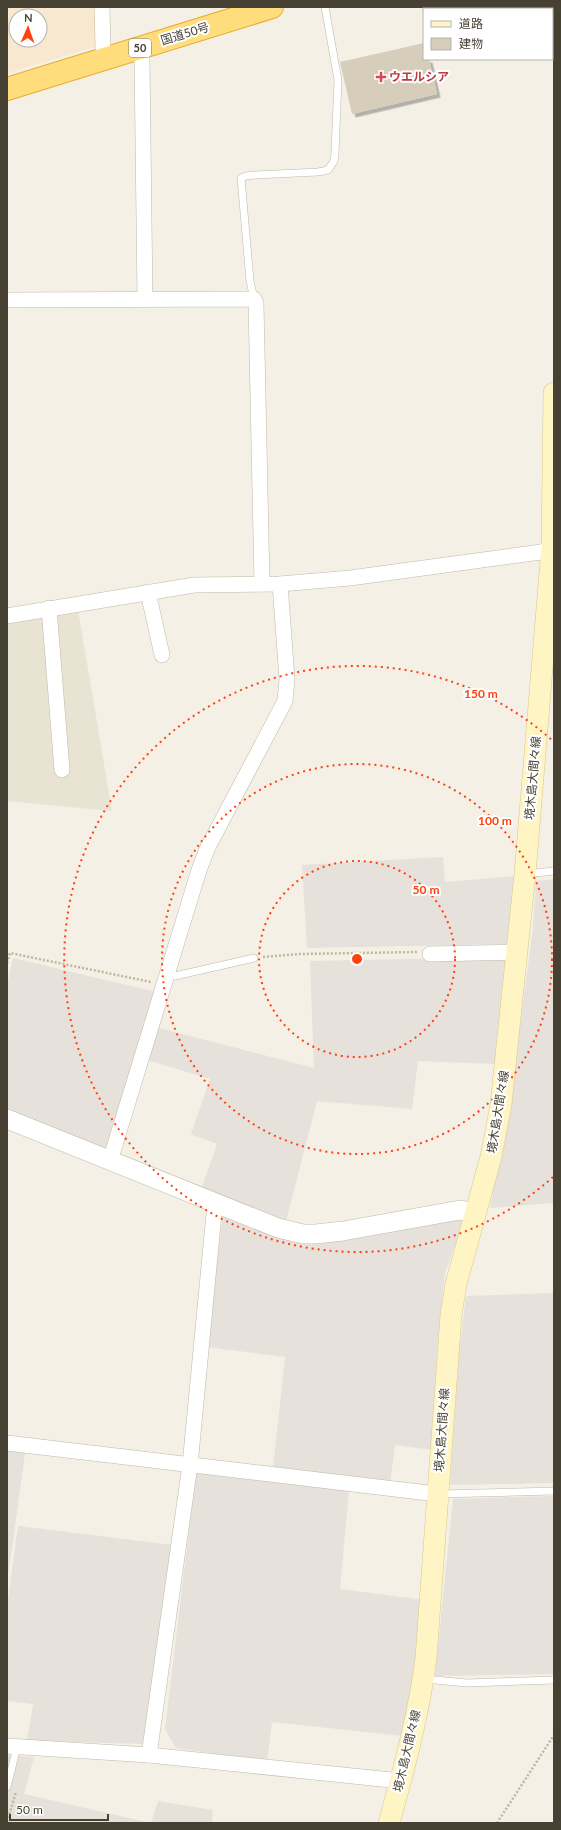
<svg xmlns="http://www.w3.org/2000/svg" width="561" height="1830" font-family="Lato,'Noto Sans JP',sans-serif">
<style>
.residential{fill:#e8e3d3}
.commercial{fill:#f7e8cf;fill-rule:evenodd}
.industrial{fill:#e6e1da}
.building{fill:#d6cdba;filter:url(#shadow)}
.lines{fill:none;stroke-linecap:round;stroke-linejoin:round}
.service-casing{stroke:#c0b9a8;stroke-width:8}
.minor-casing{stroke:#c0b9a8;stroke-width:16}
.tertiary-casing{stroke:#c0b9a8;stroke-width:20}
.secondary-casing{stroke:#d7c892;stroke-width:22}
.trunk-casing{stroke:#e7ac2d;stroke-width:24}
.path{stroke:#c2b698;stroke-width:2.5;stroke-dasharray:2 2;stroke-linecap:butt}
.service{stroke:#fff;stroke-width:7}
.minor{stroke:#fff;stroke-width:15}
.tertiary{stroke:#fff;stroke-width:19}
.secondary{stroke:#fff4c4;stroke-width:21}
.trunk{stroke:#ffdd7c;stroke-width:22}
.ring{fill:none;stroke:#ff4111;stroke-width:2;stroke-dasharray:2 4}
.health-dot{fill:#e0444e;stroke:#fff;stroke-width:1.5}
.labels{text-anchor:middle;stroke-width:4;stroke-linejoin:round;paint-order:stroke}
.shield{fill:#fff;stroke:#7e7a71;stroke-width:1}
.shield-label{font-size:11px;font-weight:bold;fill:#474134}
.street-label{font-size:12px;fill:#474134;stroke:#fff}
.health-label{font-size:12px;font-weight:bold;fill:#be3a42;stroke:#fff;text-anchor:start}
.centre{fill:#ff4111;stroke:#fff;stroke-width:2}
.ring-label{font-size:12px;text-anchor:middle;font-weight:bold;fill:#ff4111;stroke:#fff;stroke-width:4;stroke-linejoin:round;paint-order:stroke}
</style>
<defs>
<filter id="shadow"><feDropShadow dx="3.5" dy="3.5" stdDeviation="0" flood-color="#0004"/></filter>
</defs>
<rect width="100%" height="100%" fill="#f4f0e6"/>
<path class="residential" d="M78 610 112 811 7 801V624Z"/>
<g class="commercial">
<path d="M7 7H98V46L7 73ZM16 16H40V40H16Z"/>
<path d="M440 7H523L515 9H441Z"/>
</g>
<g class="industrial">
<path d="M443 857 445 882 516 876 510 944 307 948 302 865Z"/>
<path d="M554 879V1203L490 1208 511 1093 533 928 536 881Z"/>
<path d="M509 957 497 1064 418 1061 412 1109 317 1101 286 1221 201 1190 217 1144 191 1134 210 1079 144 1059 155 1027 314 1068 310 961Z"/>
<path d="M13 958 156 992 106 1153 7 1112V985Z"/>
<path d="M223 1214 295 1241 460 1217 464 1221 445 1273 437 1349 433 1450 395 1445 390 1484 273 1468 285 1357 207 1347Z"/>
<path d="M554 1293V1483L450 1485 459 1353 466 1296Z"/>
<path d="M7 1450 25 1453 9 1571 7 1570Z"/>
<path d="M196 1473 349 1491 340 1589 424 1600 416 1674 403 1736 272 1722 267 1761 176 1748 165 1729Z"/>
<path d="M554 1496V1674L435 1676 453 1499Z"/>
<path d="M18 1526 173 1545 146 1744 27 1741 33 1704 7 1701V1606Z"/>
<path d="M7 1755 34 1757 24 1794 151 1823 158 1801 213 1810 212 1823H7Z"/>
</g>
<path class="building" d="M424 43V59H429L437 94 352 114 340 62Z"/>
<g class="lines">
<defs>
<g id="service">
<path d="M254 299 250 281 241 178 246 176 255 175 318 172 328 170 334 161 335 153 338 80 325 7"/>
<path d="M526 874 554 871"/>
<path d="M166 974 175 976 254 958"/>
<path d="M440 1494 554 1491"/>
<path d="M424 1679 467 1683 554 1680"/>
<path d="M7 1787 17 1747"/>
</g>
<g id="minor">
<path d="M102 7 103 49 106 58"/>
<path d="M139 48 142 59 145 299"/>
<path d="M7 300 254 299 256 303 262 584"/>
<path d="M148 592 162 655"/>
<path d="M49 608 62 770"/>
<path d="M7 616 194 585 280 584 350 578 541 552 552 548"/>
<path d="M430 954 517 952"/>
<path d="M110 1161 199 870 208 847 285 701 287 679 280 584"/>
<path d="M7 1443 437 1494"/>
<path d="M7 1746 149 1755 401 1781"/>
<path d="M149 1755 190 1465 214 1214 217 1204"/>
</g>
<path id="tertiary" d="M7 1119 278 1228 303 1234H316L343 1231 460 1210 476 1213"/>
<path id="secondary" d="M389 1823C404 1769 419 1713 426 1658L451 1315 456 1284 491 1157 501 1104 525 874 552 548 554 393"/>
<path id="trunk" d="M7 89 272 7"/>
</defs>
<use href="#service" class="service-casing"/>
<use href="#minor" class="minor-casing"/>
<use href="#tertiary" class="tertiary-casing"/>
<use href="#secondary" class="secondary-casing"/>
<use href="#trunk" class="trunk-casing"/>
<g class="path">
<path d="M263 957 300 954 418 952"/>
<path d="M7 963 10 953 151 982"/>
<path d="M7 1822 16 1792"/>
<path d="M497 1823 554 1735"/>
</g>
<use href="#service" class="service"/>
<use href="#minor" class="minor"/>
<use href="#tertiary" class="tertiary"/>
<use href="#secondary" class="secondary"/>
<use href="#trunk" class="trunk"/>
</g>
<g class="ring">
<circle cx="357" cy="959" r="98"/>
<circle cx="357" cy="959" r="195"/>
<path d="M553 1177A293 293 0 1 1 553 741"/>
</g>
<path class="health-dot" d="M379 71h4v4h4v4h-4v4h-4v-4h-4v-4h4z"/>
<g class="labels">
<rect class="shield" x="129" y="39" width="22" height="18" rx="3"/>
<g class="shield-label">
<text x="140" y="52">50</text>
</g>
<g class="street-label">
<text transform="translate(185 34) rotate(-17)" y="4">国道50号</text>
<text transform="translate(533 778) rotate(-85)" y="4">境木島大間々線</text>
<text transform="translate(498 1112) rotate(-81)" y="4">境木島大間々線</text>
<text transform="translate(442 1430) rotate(-86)" y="4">境木島大間々線</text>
<text transform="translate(407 1751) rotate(-77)" y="4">境木島大間々線</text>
</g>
<g class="health-label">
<text x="389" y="81">ウエルシア</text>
</g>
</g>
<circle cx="357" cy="959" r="6" class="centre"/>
<g class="ring-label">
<text x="481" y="698">150 m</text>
<text x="495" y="825">100 m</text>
<text x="426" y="894">50 m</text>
</g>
<rect width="561" height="1830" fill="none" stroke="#474134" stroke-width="16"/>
<rect x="423" y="8" width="130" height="52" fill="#ffffff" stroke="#b5b3ae"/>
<rect x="431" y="21" width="20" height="6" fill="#fff4c4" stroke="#b5b3ae"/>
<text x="459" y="28" font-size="12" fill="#474134">道路</text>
<rect x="431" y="38" width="20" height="12" fill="#d6cdba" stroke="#b5b3ae"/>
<text x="459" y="48" font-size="12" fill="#474134">建物</text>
<g transform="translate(28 28) rotate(2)"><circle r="19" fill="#ffffff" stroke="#b5b3ae"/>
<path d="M0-3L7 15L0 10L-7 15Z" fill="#ff4111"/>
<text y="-6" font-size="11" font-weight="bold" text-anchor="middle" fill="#474134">N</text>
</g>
<path d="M10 1814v6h98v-6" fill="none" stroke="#474134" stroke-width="2"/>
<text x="16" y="1814" font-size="12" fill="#474134" stroke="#ffffff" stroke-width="3" paint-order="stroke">50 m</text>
</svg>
